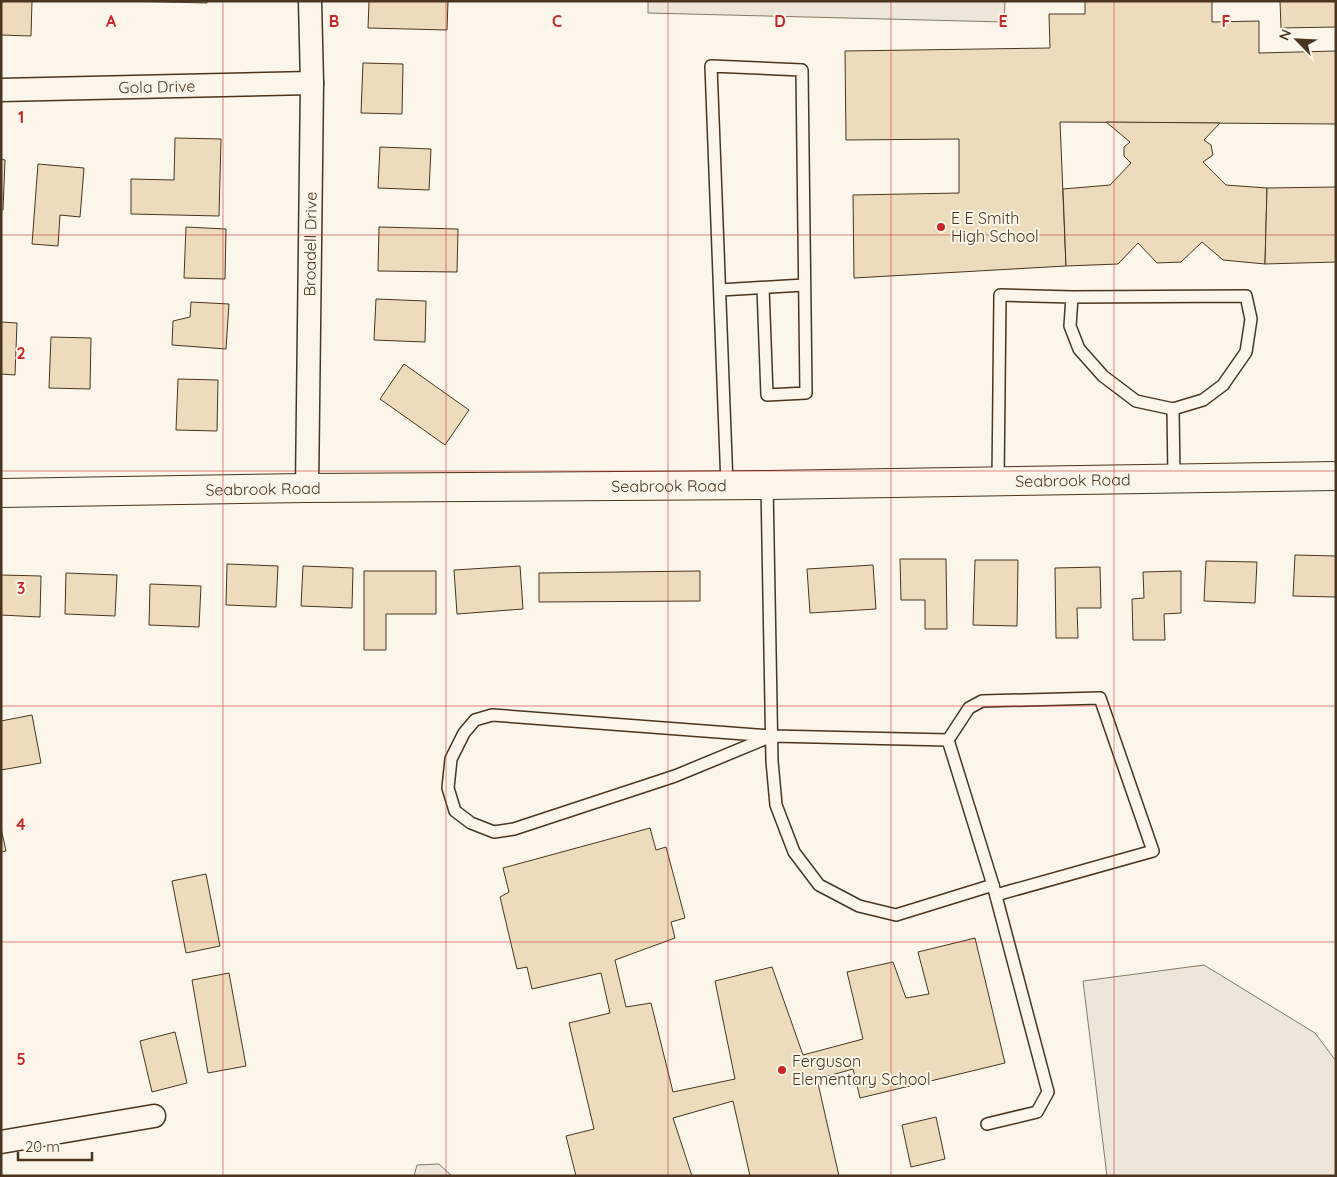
<svg xmlns="http://www.w3.org/2000/svg" width="1337" height="1177" font-family="Quicksand,sans-serif">
<style>
.green{fill:#ede6d9;stroke:#887966}
.building{fill:#ecdcbc;stroke:#4a3520}
.lines{fill:none;stroke-linecap:round;stroke-linejoin:round}
.service-casing{stroke:#4a3520;stroke-width:14}
.minor-casing{stroke:#4a3520;stroke-width:25}
.tertiary-casing{stroke:#4a3520;stroke-width:30}
.service{stroke:#fbf6e9;stroke-width:11}
.minor{stroke:#fbf6e9;stroke-width:22}
.tertiary{stroke:#fbf6e9;stroke-width:28}
.grid{fill:none;stroke:#c62828;stroke-width:1;stroke-opacity:0.55}
.poi-dot{fill:#c62828;stroke:#fbf6e9;stroke-width:2}
.labels{text-anchor:middle;stroke-width:4;stroke-linejoin:round;paint-order:stroke}
.street-label{font-size:16px;fill:#4a3520;stroke:#fbf6e9}
.poi-label{font-size:16px;fill:#4a3520;stroke:#fbf6e9;text-anchor:start}
.grid-label{font-size:16px;text-anchor:middle;font-weight:bold;fill:#c62828;stroke:#fbf6e9;stroke-width:4;stroke-linejoin:round;paint-order:stroke}
</style>
<rect width="100%" height="100%" fill="#fbf6e9"/>
<g class="green">
<path d="M648 1H1005L1004 22 648 13Z"/>
<path d="M1204 965 1315 1033 1336 1061V1176H1107L1083 981Z"/>
<path d="M439 1164 452 1176H414L417 1165Z"/>
</g>
<g class="building">
<path d="M1 1H32L31 36 1 35Z"/>
<path d="M127 1H207V3Z"/>
<path d="M369 1H448L447 30 368 28Z"/>
<path d="M1085 1H1212V22L1259 21V53L1336 51V124L1060 122 1066 266 854 278 853 195 959 193V139L846 140 845 51 1050 48 1049 14H1085Z"/>
<path d="M1280 1H1336V27L1281 28Z"/>
<path d="M363 63 403 64 402 114 361 113Z"/>
<path d="M1106 122 1220 123 1204 140 1211 145 1213 155 1203 162 1226 185 1267 188 1265 264 1223 260 1202 242 1181 262 1157 263 1138 243 1118 264 1066 266 1063 189 1110 185 1131 163 1124 156V147L1130 142Z"/>
<path d="M175 138 221 139 219 216 131 214V179L174 180Z"/>
<path d="M380 147 431 149 429 190 378 188Z"/>
<path d="M1 159 5 160 3 210H1Z"/>
<path d="M38 164 84 168 80 217 60 215 58 246 32 244Z"/>
<path d="M1336 187V262L1265 264 1267 188Z"/>
<path d="M186 227 226 229 225 279 184 278Z"/>
<path d="M379 227 458 229 457 272 378 271Z"/>
<path d="M376 299 426 301 425 342 374 340Z"/>
<path d="M191 302 229 304 226 349 172 345 173 321 190 317Z"/>
<path d="M1 322 17 323 15 375 1 374Z"/>
<path d="M51 337 91 338 90 389 49 388Z"/>
<path d="M404 364 469 410 445 445 380 399Z"/>
<path d="M178 379 218 380 217 431 176 430Z"/>
<path d="M1295 555 1336 556V597L1293 596Z"/>
<path d="M900 559H946L947 629H925V600H901Z"/>
<path d="M975 560H1018L1017 626 973 625Z"/>
<path d="M1206 561 1257 562 1255 603 1204 601Z"/>
<path d="M227 564 278 566 276 607 226 605Z"/>
<path d="M873 565 876 609 810 613 807 569Z"/>
<path d="M303 566 353 568 352 608 301 606Z"/>
<path d="M520 566 523 609 457 614 454 570Z"/>
<path d="M1100 567 1101 608H1077L1078 638H1056L1055 568Z"/>
<path d="M364 571H436V614H386V650H364Z"/>
<path d="M700 571V601L539 602V573Z"/>
<path d="M1181 571V613L1164 614 1165 640H1133L1132 599 1144 598 1143 572Z"/>
<path d="M66 573 117 575 115 616 65 614Z"/>
<path d="M1 575 41 576 40 617 1 615Z"/>
<path d="M150 584 201 586 199 627 149 625Z"/>
<path d="M32 715 41 763 1 770V721Z"/>
<path d="M1 828 6 851 1 852Z"/>
<path d="M650 828 656 850 666 847 685 918 671 922 675 938 615 960 626 1007 651 1003 673 1092 735 1079 715 981 772 967 803 1055 863 1039 847 972 893 962 906 998 929 994 918 952 975 938 1005 1063 860 1098 853 1069 817 1079 839 1176H750L733 1101 673 1118 692 1176H576L566 1136 594 1129 569 1023 610 1013 601 973 532 989 527 967 517 969 500 897 509 892 503 868Z"/>
<path d="M206 874 220 946 186 953 172 881Z"/>
<path d="M229 973 246 1066 208 1073 192 980Z"/>
<path d="M175 1032 187 1083 152 1092 140 1041Z"/>
<path d="M936 1117 945 1159 911 1167 902 1125Z"/>
</g>
<g class="lines">
<defs>
<g id="service">
<path d="M720 290 804 285"/>
<path d="M1173 409 1174 478"/>
<path d="M998 481 1000 295 1072 297 1246 296 1251 319 1246 352 1223 385 1203 400 1173 409 1136 401 1103 376 1079 349 1070 326 1072 297"/>
<path d="M727 485 711 66 802 70 806 393 767 395 763 288"/>
<path d="M767 485 772 761 776 805 794 852 819 885 859 906 896 915 993 885"/>
<path d="M772 736 675 776 514 829 494 832 471 823 455 811 448 788 451 759 464 733 475 720 492 715 772 736 948 740 993 885 1048 1092 1037 1112 987 1124"/>
<path d="M948 740 969 708 982 701 1100 698 1153 851 996 895"/>
</g>
<g id="minor">
<path id="s1" d="M1 90 312 83"/>
<path id="s2" d="M307 488 312 83 310 1"/>
<path d="M1 1142 154 1116"/>
</g>
<g id="tertiary">
<path id="s3" d="M1 493 307 488 767 485 1336 476"/>
</g>
</defs>
<use href="#service" class="service-casing"/>
<use href="#minor" class="minor-casing"/>
<use href="#tertiary" class="tertiary-casing"/>
<use href="#service" class="service"/>
<use href="#minor" class="minor"/>
<use href="#tertiary" class="tertiary"/>
</g>
<path class="grid" d="M223 1V1176M446 1V1176M668 1V1176M891 1V1176M1114 1V1176M1 235H1336M1 471H1336M1 706H1336M1 942H1336"/>
<g class="poi-dot">
<circle cx="941" cy="227" r="5"/>
<circle cx="782" cy="1070" r="5"/>
</g>
<g class="labels">
<g class="street-label">
<text dy="6" stroke="none"><textPath href="#s1" startOffset="156">Gola Drive</textPath></text>
<text dy="6" stroke="none"><textPath href="#s2" startOffset="244">Broadell Drive</textPath></text>
<text dy="6" stroke="none"><textPath href="#s3" startOffset="1072">Seabrook Road</textPath></text>
<text dy="6" stroke="none"><textPath href="#s3" startOffset="668">Seabrook Road</textPath></text>
<text dy="6" stroke="none"><textPath href="#s3" startOffset="262">Seabrook Road</textPath></text>
</g>
<g class="poi-label">
<text x="951" y="224">E E Smith<tspan x="951" dy="18">High School</tspan></text>
<text x="792" y="1067">Ferguson<tspan x="792" dy="18">Elementary School</tspan></text>
</g>
</g>
<g class="grid-label">
<text x="111" y="27">A</text>
<text x="334" y="27">B</text>
<text x="557" y="27">C</text>
<text x="780" y="27">D</text>
<text x="1003" y="27">E</text>
<text x="1226" y="27">F</text>
<text x="21" y="123">1</text>
<text x="21" y="359">2</text>
<text x="21" y="594">3</text>
<text x="21" y="830">4</text>
<text x="21" y="1065">5</text>
</g>
<rect width="1337" height="1177" fill="none" stroke="#4a3520" stroke-width="5"/>
<g transform="translate(1297 40) rotate(294)" stroke="#fbf6e9" stroke-width="4" paint-order="stroke">
<path d="M0-4L9 19L0 12L-9 19Z" fill="#4a3520"/>
<text y="-8" font-size="14" font-weight="bold" text-anchor="middle" fill="#4a3520">N</text>
</g>
<path d="M18 1152v8h74v-8" fill="none" stroke="#4a3520" stroke-width="2.5"/>
<text x="25" y="1152" font-size="15" fill="#4a3520" stroke="#fbf6e9" stroke-width="4" paint-order="stroke">20 m</text>
</svg>
